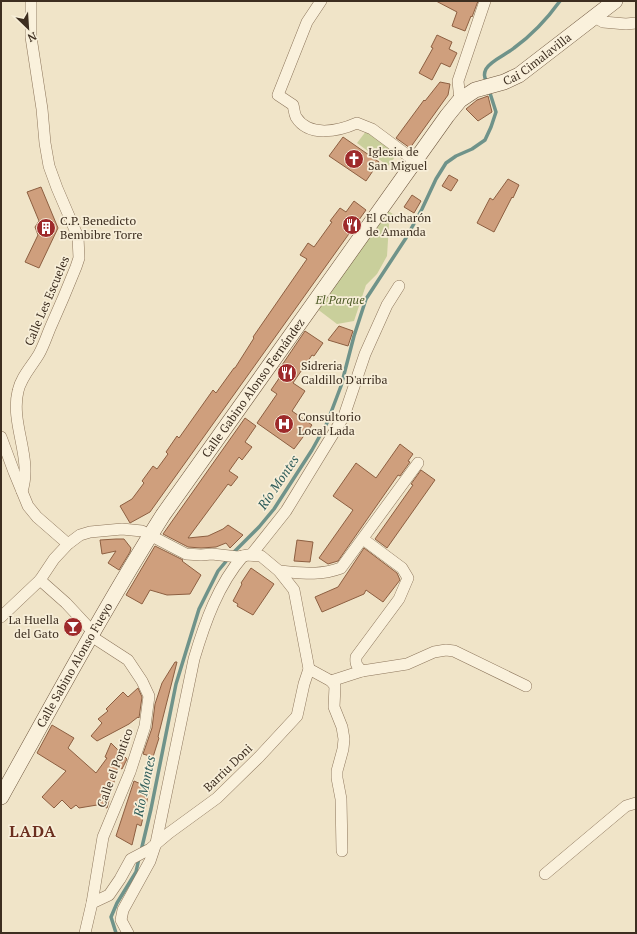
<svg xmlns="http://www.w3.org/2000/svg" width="637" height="934" font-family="'PT Serif',serif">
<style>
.green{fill:#c9cf9b}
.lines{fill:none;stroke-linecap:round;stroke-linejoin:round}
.stream{stroke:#6f938a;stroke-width:3.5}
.building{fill:#cf9f7d;stroke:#8d5f41}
.street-casing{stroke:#8d765c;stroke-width:12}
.secondary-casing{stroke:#6f573f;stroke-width:16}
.street{stroke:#faf1dc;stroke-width:11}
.secondary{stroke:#faf1dc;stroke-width:15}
.labels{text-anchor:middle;stroke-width:3.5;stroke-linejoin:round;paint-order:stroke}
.street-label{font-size:12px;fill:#3d2e20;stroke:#f7eed8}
.poi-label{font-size:12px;fill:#3d2e20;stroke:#f7eed8;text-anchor:start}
.park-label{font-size:12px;font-style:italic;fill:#4d5a26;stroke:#f7eed8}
.water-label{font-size:13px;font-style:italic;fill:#2f5d5a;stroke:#f7eed8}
.district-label{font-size:16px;font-weight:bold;letter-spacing:1px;fill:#6b2e1e;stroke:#f7eed8}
</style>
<rect width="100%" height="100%" fill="#f0e4c8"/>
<g class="green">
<path d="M367 130 398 153 388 166 357 143Z"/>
<path d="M382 207 396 216 389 224 387 256 377 274 366 285 354 321 337 324 312 305Z"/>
</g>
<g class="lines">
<g class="stream">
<path d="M487 84C485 78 483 75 486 69 490 61 507 54 514 48 532 35 547 19 560 1"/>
<path d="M232 554 259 527 274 509 312 450 327 423 341 386 354 336 366 299 406 238 422 209 436 179 446 163 456 156 472 149 485 140 491 127 496 112 489 90"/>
<path d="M141 851 151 809 176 684 199 609 218 571 228 559"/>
<path d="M116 933 111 917 117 903 136 872 139 858"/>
</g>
</g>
<g class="building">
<path d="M436 1H478L472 17 471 16 465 31 452 26 457 12Z"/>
<path d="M437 35 452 42 449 49 457 53 450 67 441 63 432 80 419 73 433 48 431 47Z"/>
<path d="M440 82 450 84 448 95 410 148 396 138 424 100 425 101Z"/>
<path d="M488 96 492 112 478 121 466 109 477 100Z"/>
<path d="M343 137 379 162 366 181 329 156Z"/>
<path d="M449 175 458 180 451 191 442 186Z"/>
<path d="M508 179 519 185 513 198 512 197 494 232 477 223 490 198 493 200Z"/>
<path d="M41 187 58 228 39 268 25 262 38 235 35 227 39 221 27 192Z"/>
<path d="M412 195 421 201 414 213 404 207Z"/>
<path d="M354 201 366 210 150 512 130 523 120 506 132 499 144 483 142 481 153 466 157 469 168 454 166 452 177 436 179 438 213 390 216 393 234 368H235L254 338 253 337 307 259 300 255 308 243 314 247 332 222 330 221 340 208 346 212Z"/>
<path d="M339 326 353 331 348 346 328 340Z"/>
<path d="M305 331 323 343 314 356 312 355 293 383 305 391 292 411 312 425 294 449 257 423 277 394 271 390 282 374 278 371Z"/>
<path d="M245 418 256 426 245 442 252 447 242 460 239 457 229 471 238 477 231 486 228 484 188 538 208 536 223 529 228 525 243 535 230 548 226 543 216 547 201 548 188 547 163 534Z"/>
<path d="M400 444 413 454 408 461 410 462 400 476 398 475 338 561 328 564 319 558 353 510 333 496 356 463 376 478Z"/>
<path d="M421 470 435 480 387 548 375 539 413 485 411 484Z"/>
<path d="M116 539H124L131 548 130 552 119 570 108 563 116 551 102 554 100 540Z"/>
<path d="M297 540 313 542 310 562 294 561Z"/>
<path d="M155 546 183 560 182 561 201 575 190 594 167 595 150 590 142 604 126 595Z"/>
<path d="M364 548 397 573 400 580 383 602 366 590 364 594 322 612 315 597 338 587Z"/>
<path d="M251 568 274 584 253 615 237 606 238 604 233 601 242 584 241 583Z"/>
<path d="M175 662H177L158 737 159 738 153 757 143 754 152 728 155 704 162 683Z"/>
<path d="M138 688 142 697 139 718 138 717 129 724 97 741 91 736 102 723 98 719 108 711 106 709 123 692 128 697Z"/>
<path d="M52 725 74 738 68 748 96 773 107 758 105 757 111 743 127 759 122 769 118 767 107 808 97 805 79 808 76 805 71 809 62 800 54 808 42 797 66 771 37 753Z"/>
<path d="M134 781 150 788 141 826 137 824 132 845 116 836Z"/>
</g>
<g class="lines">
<defs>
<g id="street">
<path d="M321 1 307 22 278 95 293 105C294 108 294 113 296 117 309 138 339 131 357 123L372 129 415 161"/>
<path d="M595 17 603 22 626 24 636 23"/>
<path d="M460 100 458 81 485 1"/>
<path d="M1 437 14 472 28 506 37 517 68 544"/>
<path d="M22 491C33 458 10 424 18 391 21 377 32 366 39 354 44 345 47 335 51 326 60 306 68 287 76 267L79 258 78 237 57 188 49 166 45 143 42 109 31 37V1"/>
<path d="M251 555 286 511 344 416 365 354 387 305 399 286"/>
<path d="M279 571C302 573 319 576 341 568L418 463"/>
<path d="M40 580 66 603 93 632"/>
<path d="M1 617 40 580 54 559 68 544 80 535 90 532 122 529 142 531 186 554 201 555 212 554 238 557 248 555 261 556 279 571 294 590 309 669 304 684 297 716 259 757 217 798 169 833 150 849 131 859 120 879 109 895 92 903"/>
<path d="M309 669 331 681 335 686 334 707 342 727 344 739 343 749 337 771V778L341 799 342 851"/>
<path d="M362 671C357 666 355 664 356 657L399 599 408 578 402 568 363 539"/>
<path d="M331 681 362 671 407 664 434 652 446 650 454 651 526 686"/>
<path d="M545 874 626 806 636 803"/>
<path d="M85 933 92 903 103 837 130 772 145 726 149 696 142 681 128 660 91 636"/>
<path d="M128 933 121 920 123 910 150 861 156 843 194 659C205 622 218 585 243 556"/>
</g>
<g id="secondary">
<path id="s1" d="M1 797C54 702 105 607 163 515L447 116 460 100 475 90 504 82 519 75 615 1"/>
</g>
</defs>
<use href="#street" class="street-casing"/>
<use href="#secondary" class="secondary-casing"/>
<use href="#street" class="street"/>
<use href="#secondary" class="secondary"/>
</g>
<defs>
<symbol id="church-disc" viewBox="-11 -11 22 22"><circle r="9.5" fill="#9e2a2b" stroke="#f7eed8"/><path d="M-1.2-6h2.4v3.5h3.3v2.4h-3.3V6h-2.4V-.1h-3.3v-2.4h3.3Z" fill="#fff"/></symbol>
<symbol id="restaurant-disc" viewBox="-11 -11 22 22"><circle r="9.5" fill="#9e2a2b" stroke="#f7eed8"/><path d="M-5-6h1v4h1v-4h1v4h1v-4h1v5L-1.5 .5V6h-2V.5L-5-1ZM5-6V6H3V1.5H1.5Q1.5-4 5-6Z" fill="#fff"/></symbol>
<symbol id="building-disc" viewBox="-11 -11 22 22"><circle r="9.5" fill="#9e2a2b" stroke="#f7eed8"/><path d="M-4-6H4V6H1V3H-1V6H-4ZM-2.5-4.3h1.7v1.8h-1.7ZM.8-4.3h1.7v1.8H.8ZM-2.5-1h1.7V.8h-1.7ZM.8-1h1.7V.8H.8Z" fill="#fff"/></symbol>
<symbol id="hospital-disc" viewBox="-11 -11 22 22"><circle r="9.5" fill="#9e2a2b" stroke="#f7eed8"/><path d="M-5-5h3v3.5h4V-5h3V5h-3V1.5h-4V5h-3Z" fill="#fff"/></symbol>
<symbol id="bar-disc" viewBox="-11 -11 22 22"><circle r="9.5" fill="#9e2a2b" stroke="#f7eed8"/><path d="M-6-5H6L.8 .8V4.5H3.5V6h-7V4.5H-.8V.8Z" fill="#fff"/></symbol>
</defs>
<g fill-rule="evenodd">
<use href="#church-disc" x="343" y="148" width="22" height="22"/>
<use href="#restaurant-disc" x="341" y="214" width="22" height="22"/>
<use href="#building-disc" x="35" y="217" width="22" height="22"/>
<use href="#restaurant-disc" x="276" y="362" width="22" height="22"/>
<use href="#hospital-disc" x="273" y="413" width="22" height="22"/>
<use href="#bar-disc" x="62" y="616" width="22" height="22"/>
</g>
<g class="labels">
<g class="street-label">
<text dy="4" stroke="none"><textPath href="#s1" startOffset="924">Cai Cimalavilla</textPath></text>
<text transform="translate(47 301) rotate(-67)" y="4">Calle Les Escueles</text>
<text dy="4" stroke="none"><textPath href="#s1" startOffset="481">Calle Gabino Alonso Fernández</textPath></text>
<text dy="4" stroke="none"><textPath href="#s1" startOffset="151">Calle Sabino Alonso Fueyo</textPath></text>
<text transform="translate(115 768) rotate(-70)" y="4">Calle el Pontico</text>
<text transform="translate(228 768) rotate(-44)" y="4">Barriu Doni</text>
</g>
<g class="poi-label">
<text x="368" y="156">Iglesia de<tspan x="368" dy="14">San Miguel</tspan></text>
<text x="366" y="222">El Cucharón<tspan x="366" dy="14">de Amanda</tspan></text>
<text x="60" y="225">C.P. Benedicto<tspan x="60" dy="14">Bembibre Torre</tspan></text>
<text x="301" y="370">Sidreria<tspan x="301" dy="14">Caldillo D'arriba</tspan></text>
<text x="298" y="421">Consultorio<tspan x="298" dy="14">Local Lada</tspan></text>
<text x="59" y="624" text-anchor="end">La Huella<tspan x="59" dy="14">del Gato</tspan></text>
</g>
<g class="park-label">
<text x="340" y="304">El Parque</text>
</g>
<g class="water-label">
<text transform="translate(278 482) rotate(-56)" y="5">Río Montes</text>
<text transform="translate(144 786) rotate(-78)" y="5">Río Montes</text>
</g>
<g class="district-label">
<text x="33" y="837">LADA</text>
</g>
</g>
<rect width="637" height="934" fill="none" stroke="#3d2e20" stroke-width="4"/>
<g transform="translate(28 28) rotate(155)" stroke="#f7eed8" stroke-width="3" paint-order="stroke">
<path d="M0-3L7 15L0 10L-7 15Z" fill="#3d2e20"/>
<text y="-6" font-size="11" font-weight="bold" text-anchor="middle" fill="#3d2e20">N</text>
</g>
</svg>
